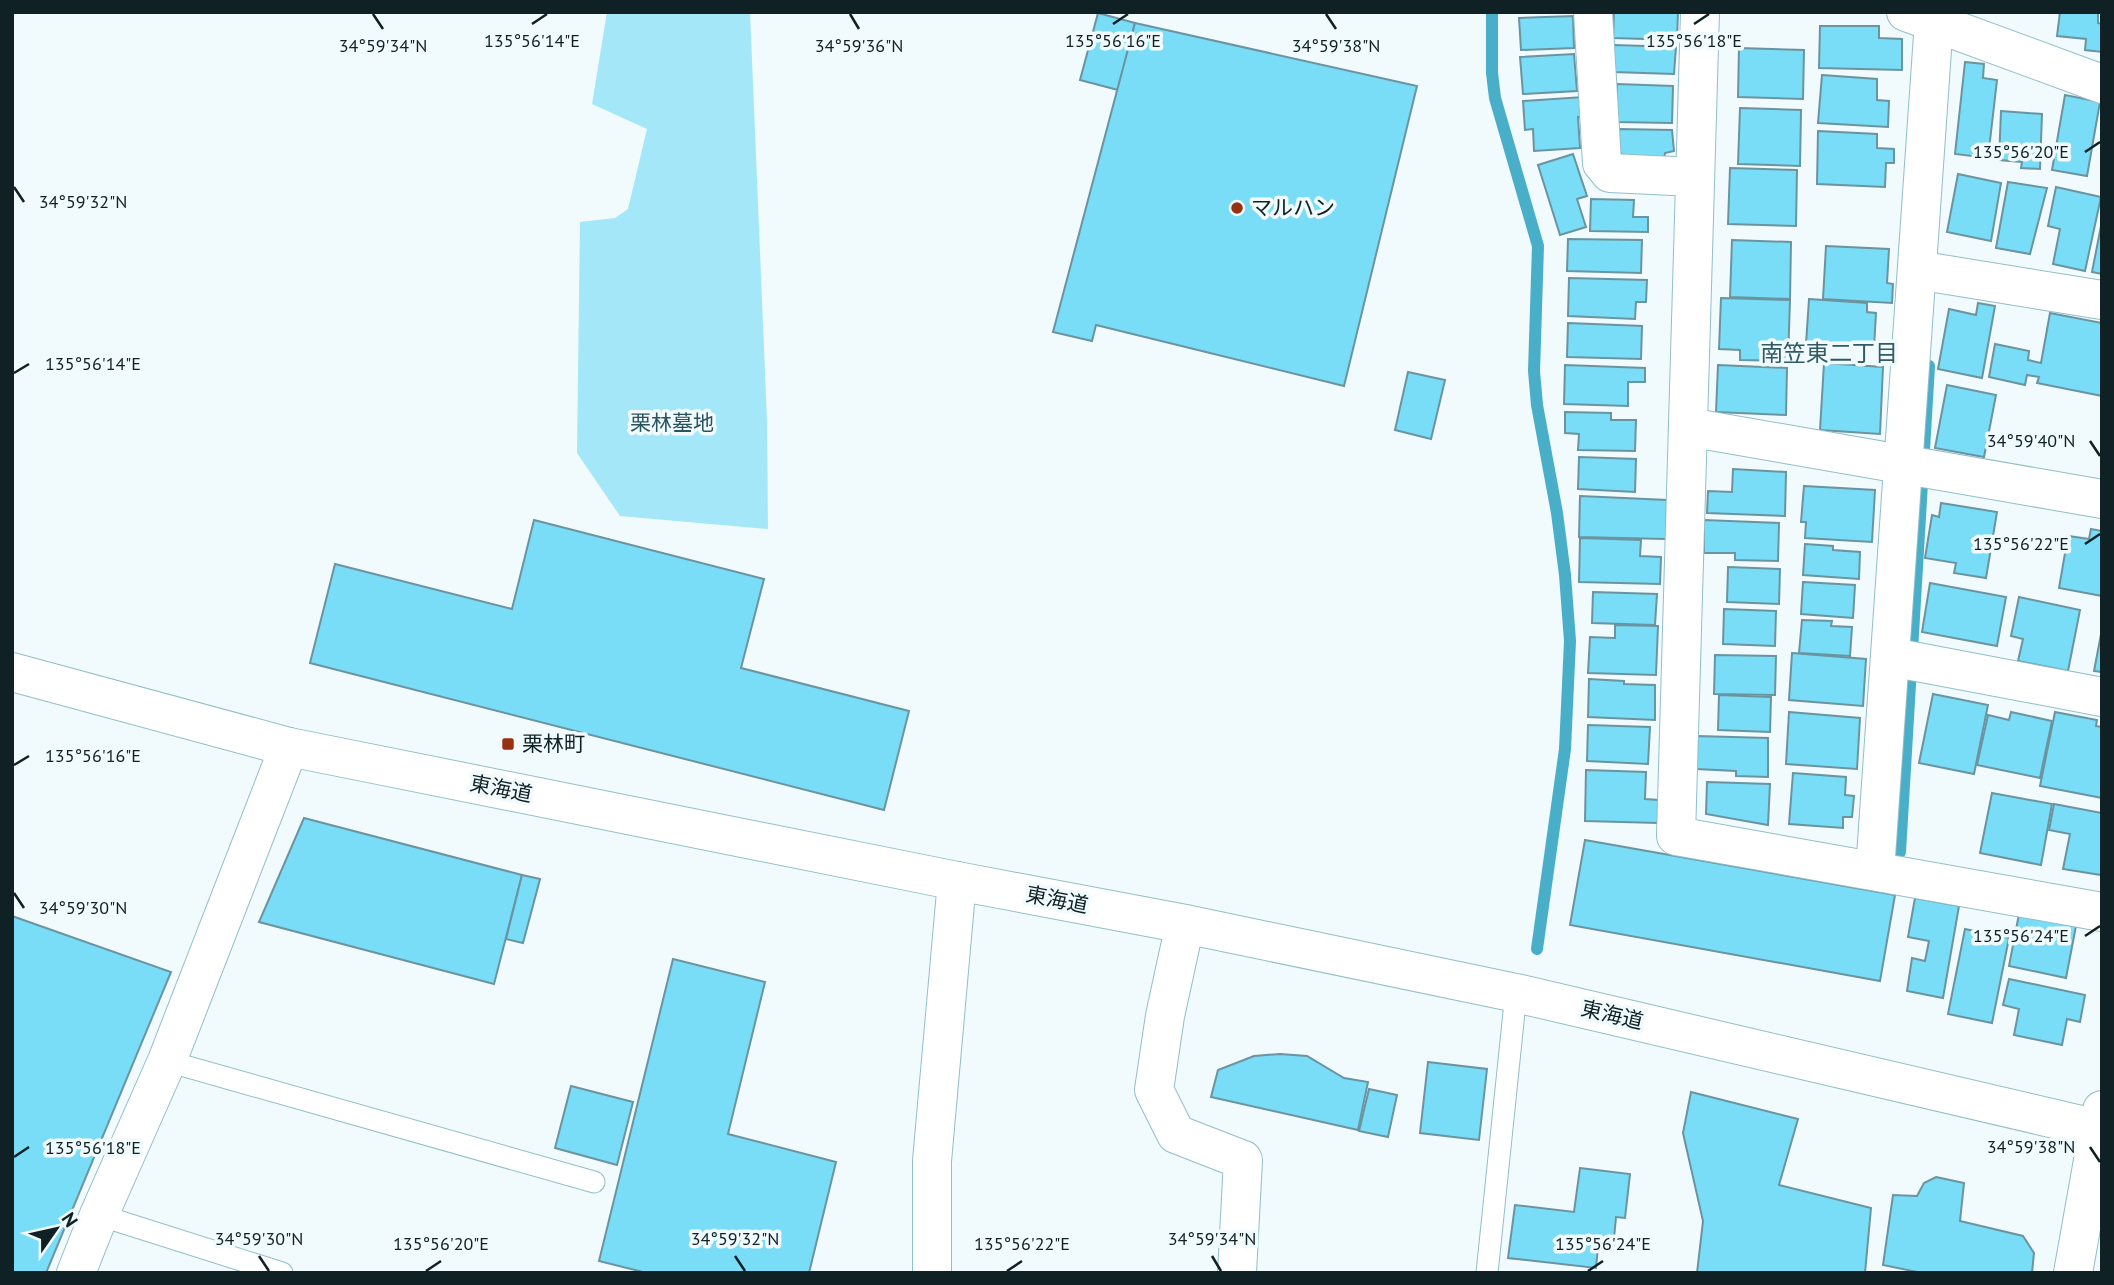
<svg xmlns="http://www.w3.org/2000/svg" width="2114" height="1285" font-family="'PT Sans','Noto Sans JP',sans-serif">
<style>
.green{fill:#a4e7f9}
.lines{fill:none;stroke-linecap:round;stroke-linejoin:round}
.stream{stroke:#49aec8;stroke-width:12}
.building{fill:#7addf7;stroke:#6a94a0;stroke-width:2}
.lane-casing{stroke:#92beca;stroke-width:23}
.street-casing{stroke:#92beca;stroke-width:40}
.highway-casing{stroke:#92beca;stroke-width:40}
.lane{stroke:#fff;stroke-width:21}
.street{stroke:#fff;stroke-width:38}
.highway{stroke:#fff;stroke-width:38}
.ticks{fill:none;stroke:#0f2125;stroke-width:2.5}
.poi-dot{fill:#98310f;stroke:#f1fafc;stroke-width:2.5}
.labels{text-anchor:middle;stroke-width:7;stroke-linejoin:round;paint-order:stroke}
.poi-label{font-size:21px;fill:#0f2125;stroke:#f1fafc;text-anchor:start}
.park-label{font-size:21px;fill:#28535f;stroke:#f1fafc}
.street-label{font-size:21px;fill:#0f2125;stroke:#f1fafc}
.neighbourhood-label{font-size:23px;fill:#315a65;stroke:#f1fafc}
.ticks-label{font-size:18px;text-anchor:middle;fill:#0f2125;stroke:#f1fafc;stroke-width:7;stroke-linejoin:round;paint-order:stroke}
</style>
<rect width="100%" height="100%" fill="#f1fafc"/>
<path class="green" d="M607 12H750L767 421 768 529 620 516 577 453 580 222 615 218 628 209 647 129 592 104Z"/>
<g class="lines">
<g class="stream">
<path d="M1492 12V73L1495 98 1538 246 1534 371 1537 405 1557 513 1565 575 1570 641 1565 749 1537 949"/>
<path d="M1900 852 1929 366"/>
</g>
</g>
<g class="building">
<path d="M1614 12H1678L1677 40 1613 38Z"/>
<path d="M2060 12H2098V23L2102 24V52L2085 50 2086 39 2057 36Z"/>
<path d="M1098 13 1135 23 1118 90 1080 80Z"/>
<path d="M1573 16 1574 48 1521 50 1519 18Z"/>
<path d="M1135 23 1417 86 1344 386 1096 325 1092 341 1053 332Z"/>
<path d="M1820 26H1879V38L1902 39V70L1819 68Z"/>
<path d="M1614 45 1676 47 1674 74 1613 72Z"/>
<path d="M1739 48 1804 50 1803 99 1738 97Z"/>
<path d="M1574 54 1577 91 1523 94 1520 57Z"/>
<path d="M1965 62 1984 64 1983 78 1997 80 1988 158 1955 154Z"/>
<path d="M1822 75 1877 79V100L1889 101 1888 127 1818 123Z"/>
<path d="M1617 84 1673 86 1672 123 1616 122Z"/>
<path d="M2065 95 2100 102 2087 176 2052 170Z"/>
<path d="M1583 97 1584 117H1578L1580 148 1534 151 1533 129 1525 130 1523 101Z"/>
<path d="M1740 108 1801 110 1800 166 1738 164Z"/>
<path d="M2001 111 2042 114 2040 169 2021 168 2022 162 1999 160Z"/>
<path d="M1618 129 1672 130 1674 151 1665 153 1664 160 1629 161 1618 151Z"/>
<path d="M1818 131 1877 134V148L1894 149V163H1886L1885 187 1817 184Z"/>
<path d="M1573 154 1587 196 1577 199 1586 227 1560 235 1538 165Z"/>
<path d="M1730 168 1797 170 1796 226 1728 224Z"/>
<path d="M1958 174 2001 183 1991 241 1947 232Z"/>
<path d="M2008 182 2047 188 2030 254 1996 248Z"/>
<path d="M2056 187 2101 197 2085 271 2053 264 2060 229 2048 226Z"/>
<path d="M1591 199 1634 200 1633 217H1648V232L1590 231Z"/>
<path d="M2102 221V274L2092 272Z"/>
<path d="M1568 239 1642 240 1641 273 1567 271Z"/>
<path d="M1732 240 1791 242 1790 299 1730 297Z"/>
<path d="M1826 246 1889 249 1887 283 1893 284 1892 303 1823 299Z"/>
<path d="M1569 278 1647 280 1646 302H1636L1635 319 1568 316Z"/>
<path d="M1721 298 1790 300 1788 361 1740 360V350L1719 349Z"/>
<path d="M1809 299 1867 303V312L1876 313 1874 348 1806 344Z"/>
<path d="M1978 303 1995 306 1982 378 1938 369 1949 309 1976 315Z"/>
<path d="M2050 313 2102 323V396L2037 383 2039 377 2027 375 2025 385 1989 377 1995 344 2029 351 2028 360 2041 363Z"/>
<path d="M1568 323 1642 326 1641 359 1567 357Z"/>
<path d="M1824 363 1883 367 1880 434 1820 430Z"/>
<path d="M1565 365 1645 368V382H1628V406L1564 404Z"/>
<path d="M1718 365 1787 368 1786 415 1716 412Z"/>
<path d="M1408 372 1445 380 1431 439 1395 430Z"/>
<path d="M1947 385 1996 395 1984 457 1935 448Z"/>
<path d="M1565 412 1611 413V420H1636L1635 451 1578 450 1579 434 1565 433Z"/>
<path d="M1579 457 1636 459 1635 492 1578 489Z"/>
<path d="M1733 469 1786 472 1785 516 1707 513 1708 491 1732 492Z"/>
<path d="M1804 486 1875 490 1872 542 1805 538 1806 522H1801Z"/>
<path d="M1580 496 1667 500 1666 539 1579 537Z"/>
<path d="M1941 503 1997 512 1986 578 1954 573 1956 563 1925 558 1932 515 1939 517Z"/>
<path d="M534 520 764 579 741 668 909 711 884 810 310 663 335 564 512 609Z"/>
<path d="M1704 520 1779 523 1778 561 1735 560V553H1704Z"/>
<path d="M2091 529 2102 531V596L2059 588 2068 536 2089 539Z"/>
<path d="M1580 538 1641 540 1640 556 1661 557 1660 584 1579 582Z"/>
<path d="M1805 544 1833 546V550L1860 552 1859 579 1803 575Z"/>
<path d="M1728 567 1780 569 1779 604 1727 602Z"/>
<path d="M1803 582 1855 585 1853 618 1801 614Z"/>
<path d="M1930 583 2006 597 1997 646 1922 632Z"/>
<path d="M1593 592 1657 594 1655 625 1592 623Z"/>
<path d="M2019 597 2080 610 2068 671 2018 661 2023 639 2011 636Z"/>
<path d="M1724 609 1776 611 1775 646 1723 644Z"/>
<path d="M1802 620 1832 621 1831 626 1852 627 1850 656 1799 653Z"/>
<path d="M1615 625 1658 626 1656 675 1588 673 1590 637 1615 638Z"/>
<path d="M2102 629V672L2094 671Z"/>
<path d="M1792 653 1866 659 1863 706 1789 700Z"/>
<path d="M1715 655 1776 656 1775 695 1714 694Z"/>
<path d="M1589 679 1624 681V684L1655 685V720L1588 717Z"/>
<path d="M1933 694 1988 705 1974 774 1919 763Z"/>
<path d="M1719 695 1771 697 1770 732 1718 730Z"/>
<path d="M1789 712 1860 718 1857 769 1786 764Z"/>
<path d="M2011 712 2052 721 2040 778 1977 765 1988 715 2009 720Z"/>
<path d="M2055 712 2097 720 2096 726 2102 727V798L2040 786Z"/>
<path d="M1588 725 1650 727 1648 764 1587 761Z"/>
<path d="M1697 736 1768 738V777L1736 776V771L1696 769Z"/>
<path d="M1586 770 1646 772 1645 799 1659 800 1658 823 1585 821Z"/>
<path d="M1793 773 1846 777 1845 795 1854 796 1852 817H1843V828L1789 824Z"/>
<path d="M1707 782 1770 784 1768 825 1706 814Z"/>
<path d="M1992 793 2052 804 2041 865 1980 853Z"/>
<path d="M2054 804 2102 813 2101 875 2063 869 2070 834 2049 830Z"/>
<path d="M304 818 522 875 494 984 259 922Z"/>
<path d="M1585 840 1895 895 1880 981 1570 925Z"/>
<path d="M522 875 540 879 523 943 506 939Z"/>
<path d="M1915 898 1959 906 1943 998 1907 991 1912 958 1925 961 1929 941 1908 937Z"/>
<path d="M2019 914 2076 926 2066 978 2009 966Z"/>
<path d="M12 916 171 972 46 1273H12Z"/>
<path d="M1965 929 2009 938 1992 1023 1948 1014Z"/>
<path d="M673 959 765 982 728 1134 836 1162 809 1273H647L599 1261Z"/>
<path d="M2009 979 2085 995 2080 1022 2067 1019 2062 1045 2014 1035 2019 1009 2003 1005Z"/>
<path d="M1280 1054 1307 1056 1344 1078 1368 1082 1358 1130 1211 1097 1218 1070 1254 1056Z"/>
<path d="M1428 1062 1487 1069 1479 1140 1420 1133Z"/>
<path d="M571 1086 633 1102 617 1165 555 1148Z"/>
<path d="M1369 1089 1397 1095 1388 1137 1359 1131Z"/>
<path d="M1691 1092 1798 1119 1779 1185 1871 1208 1865 1273H1697L1703 1221 1683 1133Z"/>
<path d="M1580 1168 1630 1174 1625 1218 1616 1217 1613 1249 1598 1247 1596 1268 1508 1258 1515 1205 1574 1212Z"/>
<path d="M1936 1177 1964 1183 1960 1221 2023 1236 2034 1253 2032 1273H1922L1883 1265 1893 1195 1917 1196 1924 1183Z"/>
</g>
<g class="lines">
<defs>
<g id="lane">
<path d="M167 1061 594 1182"/>
<path d="M99 1215 282 1273"/>
<path d="M1487 1273 1516 993"/>
</g>
<g id="street">
<path d="M1593 12 1602 163 1610 173 1695 177"/>
<path d="M1700 12 1676 836 2102 912"/>
<path d="M1906 12 2102 84"/>
<path d="M1917 270 2102 300"/>
<path d="M1688 427 2102 499"/>
<path d="M1891 657 2102 697"/>
<path d="M1875 871 1934 21"/>
<path d="M1185 924 1165 1016 1154 1090 1176 1134 1243 1160 1237 1273"/>
<path d="M76 1273 99 1215 167 1061 289 747"/>
<path d="M932 1273V1161L957 881"/>
<path d="M2073 1273 2102 1110"/>
</g>
<path id="highway" d="M12 672 289 747 957 881 1185 924 1516 993 2102 1130"/>
</defs>
<use href="#lane" class="lane-casing"/>
<use href="#street" class="street-casing"/>
<use href="#highway" class="highway-casing"/>
<use href="#lane" class="lane"/>
<use href="#street" class="street"/>
<use href="#highway" class="highway"/>
</g>
<path class="ticks" d="M373 14 383 29M850 14 859 29M1326 14 1336 29M532 24 547 14M1113 24 1128 14M1694 24 1709 14M2085 152 2100 142M14 187 24 202M14 373 29 364M2090 441 2100 456M2085 544 2100 534M14 765 29 756M14 893 24 908M2085 936 2100 926M2090 1147 2100 1162M14 1157 29 1147M259 1256 269 1271M735 1256 745 1271M1212 1256 1221 1271M426 1271 441 1261M1007 1271 1022 1261M1588 1271 1603 1261"/>
<g class="poi-dot">
<circle cx="1237" cy="208" r="7"/>
<rect x="501" y="737" width="14" height="14" rx="3.5"/>
</g>
<g class="labels">
<g class="poi-label">
<text x="1251" y="215">マルハン</text>
<text x="522" y="751">栗林町</text>
</g>
<g class="park-label">
<text x="672" y="430">栗林墓地</text>
</g>
<g class="street-label">
<text transform="translate(501 789) rotate(11)" y="7">東海道</text>
<text transform="translate(1057 900) rotate(11)" y="7">東海道</text>
<text transform="translate(1612 1015) rotate(13)" y="7">東海道</text>
</g>
<g class="neighbourhood-label">
<text x="1829" y="361">南笠東二丁目</text>
</g>
</g>
<g class="ticks-label">
<text x="1113" y="47">135°56'16"E</text>
<text x="532" y="47">135°56'14"E</text>
<text x="1694" y="47">135°56'18"E</text>
<text x="383" y="52">34°59'34"N</text>
<text x="859" y="52">34°59'36"N</text>
<text x="1336" y="52">34°59'38"N</text>
<text x="2021" y="158">135°56'20"E</text>
<text x="83" y="208">34°59'32"N</text>
<text x="93" y="370">135°56'14"E</text>
<text x="2031" y="447">34°59'40"N</text>
<text x="2021" y="550">135°56'22"E</text>
<text x="93" y="762">135°56'16"E</text>
<text x="83" y="914">34°59'30"N</text>
<text x="2021" y="942">135°56'24"E</text>
<text x="2031" y="1153">34°59'38"N</text>
<text x="93" y="1154">135°56'18"E</text>
<text x="259" y="1245">34°59'30"N</text>
<text x="735" y="1245">34°59'32"N</text>
<text x="1212" y="1245">34°59'34"N</text>
<text x="441" y="1250">135°56'20"E</text>
<text x="1022" y="1250">135°56'22"E</text>
<text x="1603" y="1250">135°56'24"E</text>
</g>
<rect width="2114" height="1285" fill="none" stroke="#0f2125" stroke-width="28"/>
<g transform="translate(56 1229) rotate(56)" stroke="#f1fafc" stroke-width="5" paint-order="stroke">
<path d="M0-5L12 26L0 18L-12 26Z" fill="#0f2125"/>
<text y="-10" font-size="19" font-weight="bold" text-anchor="middle" fill="#0f2125">N</text>
</g>
</svg>
